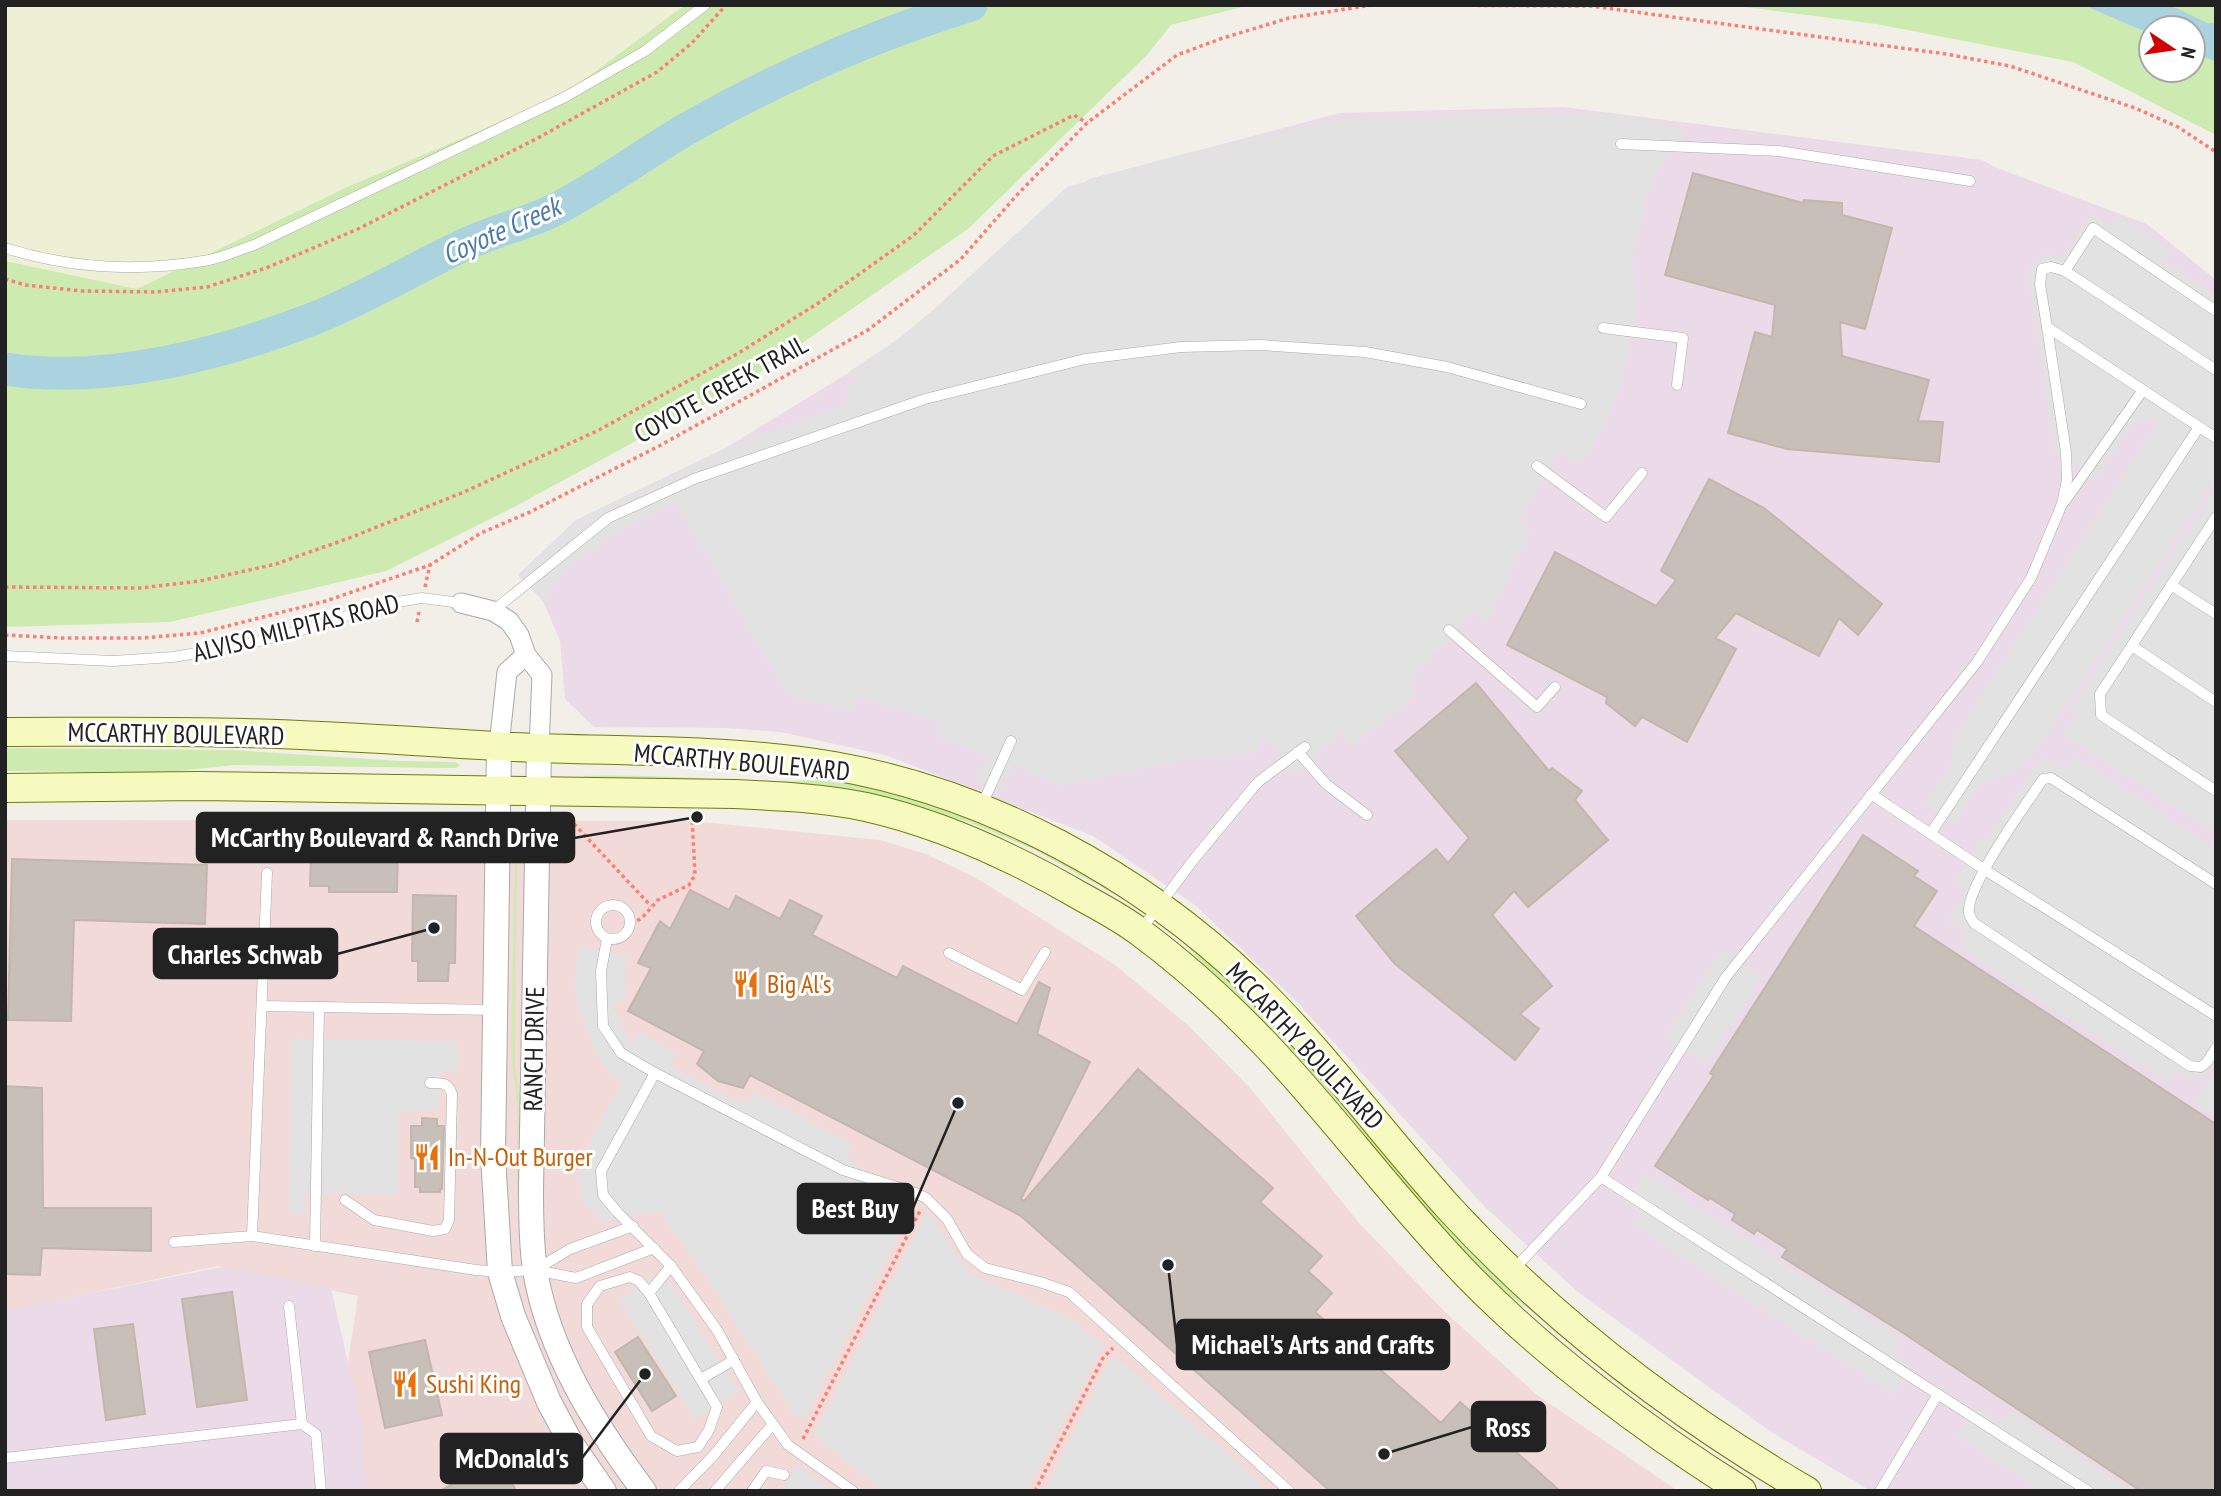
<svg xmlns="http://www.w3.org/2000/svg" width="2221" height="1496" font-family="'PT Sans Narrow',sans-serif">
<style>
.commercial{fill:#f2dad9}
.industrial{fill:#ebdbe8}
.farmland{fill:#eef0d5}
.grass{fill:#cdebb0;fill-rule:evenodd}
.parking{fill:#e2e2e2}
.water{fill:#aad3df}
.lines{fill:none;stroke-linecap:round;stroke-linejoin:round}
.river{stroke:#aad3df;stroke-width:33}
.building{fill:#c7bfb8;stroke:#c4b6ab;stroke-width:2}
.service-casing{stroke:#a9a9a9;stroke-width:11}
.minor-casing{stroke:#a9a9a9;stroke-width:21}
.tertiary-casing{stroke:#a9a9a9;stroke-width:26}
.secondary-casing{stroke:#707d05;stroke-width:30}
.path{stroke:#fa8072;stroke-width:3.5;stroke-dasharray:3.5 3.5;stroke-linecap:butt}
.service{stroke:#fff;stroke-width:10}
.minor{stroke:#fff;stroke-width:19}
.tertiary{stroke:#fff;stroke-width:24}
.secondary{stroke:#f7fabf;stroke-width:28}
.labels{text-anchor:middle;stroke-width:6;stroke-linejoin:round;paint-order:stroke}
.street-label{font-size:26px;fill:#222;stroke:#fff}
.food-label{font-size:26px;fill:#c56008;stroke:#fff;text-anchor:start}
.water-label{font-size:28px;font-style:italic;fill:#4a7aab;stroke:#fff}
.leader{fill:none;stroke:#222;stroke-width:2.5}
.callout-dot{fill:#222;stroke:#fff;stroke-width:2.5}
.callout{fill:#222;stroke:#222;stroke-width:2.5}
.callout-label{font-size:28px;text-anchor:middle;font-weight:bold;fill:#fff}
</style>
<rect width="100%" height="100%" fill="#f2efe9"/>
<path class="commercial" d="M5 820 694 821 880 840 926 854 978 879 1115 965 1189 1026 1251 1089 1359 1223 1446 1313 1537 1395 1678 1491H367L346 1376 358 1296 218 1266 5 1311Z"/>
<g class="industrial">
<path d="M1563 107 1982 160 1997 168 2147 224 2216 280V1491H1871L1771 1432 1579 1293 1485 1207 1294 999 1195 905 1093 836 885 755 780 732 725 728 594 727 565 699 560 641 543 601 518 575 576 520 724 449 889 348 1089 179 1340 113Z"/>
<path d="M227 1266 331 1288 363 1428 361 1446 369 1491H5V1310Z"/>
</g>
<path class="farmland" d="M5 5H685L562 96 347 187 137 289 5 261Z"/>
<g class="grass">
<path d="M685 5H1250L1171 25 1147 55 968 229 747 381 514 507 386 571 170 622 5 627V261L137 289 347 187 562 96Z"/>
<path d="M1731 5H2216V135L2073 62 1876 24ZM2151 28H2193V70H2151Z"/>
<path d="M5 748 232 750 400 761 455 762 460 765 456 768H441L234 765 158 773 5 771Z"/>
<path d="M584 776C622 775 659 776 696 778 716 779 735 782 755 782 786 783 820 777 851 783 949 801 1039 849 1125 898L1127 901 1035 850 966 821 941 815 584 779Z"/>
<path d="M515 843 517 844 515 1068 521 1105 519 1199 517 1196 518 1106 511 1055Z"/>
<path d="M1186 944 1236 985 1596 1363 1627 1388 1626 1390 1524 1305 1482 1277 1220 985Z"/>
</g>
<g class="parking">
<path d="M1531 113 1625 115 1685 130 1653 178 1632 253 1637 313 1617 398 1590 451 1575 463 1560 451 1518 520 1531 529 1487 621 1472 614 1408 681 1417 694 1352 746 1341 732 1296 774 1278 756 1276 746 1262 740 1259 752 1186 759 1061 786 1014 764 1001 790 977 780 987 756 940 738 942 722 857 697 852 710 788 696 676 502 616 533 568 567 543 601 518 575 576 520 724 449 845 406 847 389 856 381 850 371 898 339 931 312 1067 187 1179 155 1338 120Z"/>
<path d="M2091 214 2110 226 2117 218H2121L2170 250 2165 262 2216 295V476L2037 749 2027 761 2014 771 1979 785 1954 823 1925 805 1950 767 1957 737 1964 723 2158 423 2151 419H2141L2132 425 2097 478 2055 452 2028 273 2030 265 2039 256 2047 254 2064 256Z"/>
<path d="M2216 488V833L2063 734 2075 716 2069 711Z"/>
<path d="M2043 755 2067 770 2075 757 2216 849V1062L2202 1080 2189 1078 2175 1070 2166 1081 1960 948 1969 934 1947 920 1966 891 1954 882 1979 842 1989 837Z"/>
<path d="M580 946 626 956 624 973 626 999 614 1003 618 1019 633 1044 639 1033 676 1052 670 1066 746 1106 754 1092 852 1144 846 1157 912 1209 805 1418 793 1413 694 1258 659 1211 600 1221 583 1201 579 1187V1172L583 1155 621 1083 606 1069 596 1054 579 1008 575 993V975Z"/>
<path d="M1722 950 1763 977 1706 1064 1665 1038Z"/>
<path d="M292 1039 457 1041V1071L439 1072V1110L398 1111V1194H306V1214H289Z"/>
<path d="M2216 1070V1117L2193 1102Z"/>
<path d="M1645 1173 1902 1340 1894 1353 1913 1366 1894 1395 1633 1224 1639 1213 1625 1204Z"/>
<path d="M927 1211 968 1272 1073 1320 1103 1345 1026 1491H883L814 1435Z"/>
<path d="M663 1271 739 1391 695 1419 619 1299Z"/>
<path d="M1111 1357 1124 1364 1247 1470 1264 1491H1044Z"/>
<path d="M1976 1407 2001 1423 2011 1411 2133 1491H2042L1957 1436Z"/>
<path d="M798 1466 831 1491H779Z"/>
</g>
<path class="water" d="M2083 5H2170L2207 23H2216V62L2193 52V28H2151V34Z"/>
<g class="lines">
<path class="river" d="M5 369C105 385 222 354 315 318 365 298 413 269 462 246 490 232 522 225 550 212 599 188 643 154 690 127 779 77 874 35 971 5"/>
</g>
<g class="building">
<path d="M1693 173 1803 203 1804 200 1842 203V215L1892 228 1865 329 1840 322 1842 356 1929 380 1918 421 1943 422 1939 462 1787 449 1728 433 1755 332 1772 337 1775 305 1665 275Z"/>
<path d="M1709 479 1764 508 1882 604 1858 635 1839 618 1819 656 1736 613 1715 638 1736 649 1687 742 1642 717 1635 726 1606 703 1607 697 1507 645 1555 552 1656 606 1676 580 1661 571Z"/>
<path d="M1476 683 1549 771 1552 768 1582 791 1575 800 1608 840 1528 907 1514 891 1492 915 1552 986 1520 1014 1539 1029 1515 1060 1394 963 1356 916 1436 849 1448 863 1469 838 1395 751Z"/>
<path d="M1863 835 1918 871 1914 876 1937 891 1914 926 2216 1124V1491H2141L1900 1331 1782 1257 1787 1249 1757 1230 1754 1234 1732 1220 1735 1214 1710 1198 1708 1200 1655 1166 1714 1075 1710 1073Z"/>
<path d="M330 847 398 848 397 892H329V886H310L311 853H330Z"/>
<path d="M12 859 207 865 205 924 74 920 71 1021 8 1020Z"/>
<path d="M690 890 729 910 736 896 780 919 790 900 822 916 812 935 897 978 903 966 1017 1024 1039 982 1050 988 1037 1034 1090 1062 1021 1199 1024 1201 1138 1069 1273 1188 1260 1202 1322 1256 1308 1271 1332 1293 1315 1312 1441 1423 1460 1402 1560 1491H1330L1021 1216 750 1075 743 1088 718 1081 697 1064 704 1051 628 1011 651 968 638 963 660 921 670 929Z"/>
<path d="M413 895 456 896 455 963H449L448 981H418V961H412Z"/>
<path d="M5 1086 42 1088 43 1208H151V1251L42 1248 40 1275 5 1274Z"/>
<path d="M422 1118 437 1119V1126H444L442 1189H440V1192H420V1187H415V1159L411 1158V1126H422Z"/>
<path d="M232 1292 247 1400 197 1407 182 1299Z"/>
<path d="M133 1324 145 1414 106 1420 94 1329Z"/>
<path d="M638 1337 676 1396 652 1411 615 1352Z"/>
<path d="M425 1340 442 1415 385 1428 369 1352Z"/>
<path d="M499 1459 516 1491H440Z"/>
</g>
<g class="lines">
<defs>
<g id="service">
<path d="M1621 144 1779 151 1970 181"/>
<path d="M5 248C69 268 137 272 203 261 220 259 238 250 254 245L565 97 645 51 705 5"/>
<path d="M2065 271 2093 228 2216 311"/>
<path d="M2047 327 2040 284 2042 269 2051 267 2065 271 2216 370"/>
<path d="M1603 328 1683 338 1677 385"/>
<path d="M1537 466 1606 517 1642 473"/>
<path d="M2065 501 2143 390"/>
<path d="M2216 517 2100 694 2101 715 2216 791"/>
<path d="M2171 585 2216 614"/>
<path d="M493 611 608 518 694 479 925 399 1085 359 1181 347 1260 345 1365 352 1447 367 1581 404"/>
<path d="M1449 630 1537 707 1555 687"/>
<path d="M2132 646 2216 702"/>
<path d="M5 656 113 661 173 657 244 645 310 628 379 605 422 598 461 603"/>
<path d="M1298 752 1326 784 1367 815"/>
<path d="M1871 794 1985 870 2216 1016"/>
<path d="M981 807 1011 741"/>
<path d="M1931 833 2199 427"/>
<path d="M2216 884 2051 778 2043 779C2027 803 1965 888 1969 913 1970 917 1972 920 1974 923L2190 1066 2201 1067 2207 1062 2216 1048"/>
<circle cx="613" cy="922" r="17"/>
<path d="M1141 930 1194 859 1258 782 1305 747"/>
<path d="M607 939 601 971 603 1026 621 1053 655 1073 843 1170 916 1193 926 1198 947 1219 967 1254 985 1268 1040 1282 1069 1292 1289 1491"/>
<path d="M949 953 1022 990 1045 952"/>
<path d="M263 1006 495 1010"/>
<path d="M655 1073 601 1171 603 1195 618 1213 671 1266 717 1330 757 1402 788 1445 853 1491"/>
<path d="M1601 1177 2088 1491"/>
<path d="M345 1200 374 1220 433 1231 445 1229 449 1220 452 1094C448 1082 442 1083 430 1083"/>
<path d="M252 1236 267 873"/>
<path d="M174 1242 252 1236 476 1270 500 1272 535 1270 576 1278 654 1248"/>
<path d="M315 1246 319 1007"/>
<path d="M1514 1269 1601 1177 1726 977 1977 662 2031 578 2062 504 2067 480 2066 452 2047 327 2216 438"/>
<path d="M535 1270 570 1249 633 1226"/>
<path d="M630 1277 639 1281 649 1293 717 1407 709 1430 698 1447 677 1451 651 1436 587 1327V1304L600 1286Z"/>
<path d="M649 1293 671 1266"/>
<path d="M289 1306 302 1424"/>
<path d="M701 1379 734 1360"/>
<path d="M5 1458 302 1424 316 1434 321 1491"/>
<path d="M679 1491 713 1456 757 1402"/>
<path d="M715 1491 773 1424"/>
<path d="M752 1491 766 1471 784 1475"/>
<path d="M1880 1491 1938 1394"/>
</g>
<g id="minor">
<path d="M461 603 493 611 509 621 519 635 526 655 542 675 539 748"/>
<path d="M499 746 507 672 526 655"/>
</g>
<g id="tertiary">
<path d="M499 746 493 1156 500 1272 513 1316 549 1402 571 1443 604 1491"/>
<path d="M539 748 531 1189C531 1216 531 1244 535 1270 548 1351 596 1427 644 1491"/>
</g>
<g id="secondary">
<path d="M5 732C85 732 164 731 244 733 334 735 424 742 513 747 620 752 729 748 834 766 988 793 1140 875 1252 983 1324 1053 1383 1135 1450 1209 1554 1322 1675 1414 1807 1491"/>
<path d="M5 788 198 786 734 794C778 796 823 798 866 807 942 824 1015 858 1082 897 1102 908 1123 919 1141 933 1187 967 1229 1006 1268 1047 1338 1121 1397 1203 1468 1276 1545 1355 1648 1432 1742 1491"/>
</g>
</defs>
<use href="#service" class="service-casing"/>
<use href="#minor" class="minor-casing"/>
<use href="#tertiary" class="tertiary-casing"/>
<use href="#secondary" class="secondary-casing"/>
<g class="path">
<path d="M1414 5 1591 6 1946 54 2010 66 2135 108 2178 127 2216 152"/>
<path d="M5 279 25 285 82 291 155 292 207 287 266 268 358 229 536 139 657 72 692 43 726 5"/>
<path d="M5 587 140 588 200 581 276 564 352 537 464 492 599 430 737 354 820 302 914 235 993 156 1074 115 1087 123"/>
<path d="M425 587 430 565"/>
<path d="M417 622 419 612"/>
<path d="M5 635 62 638H143L200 633 326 601 430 565 481 533 530 512 659 446 868 330 961 259 1016 196 1087 123 1177 55 1220 39 1289 18 1372 5"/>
<path d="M574 824 651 906"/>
<path d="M631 924 642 918 658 900 689 885 695 875 692 817"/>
<path d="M803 1439 921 1209"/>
<path d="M1035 1491 1103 1358 1113 1348"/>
</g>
<use href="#service" class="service"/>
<use href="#minor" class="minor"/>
<use href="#tertiary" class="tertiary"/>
<use href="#secondary" class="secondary"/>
</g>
<defs>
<symbol id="restaurant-bare" viewBox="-9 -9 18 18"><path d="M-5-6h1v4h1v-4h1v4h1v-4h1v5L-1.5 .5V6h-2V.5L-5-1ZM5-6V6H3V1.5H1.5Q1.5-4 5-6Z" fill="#e8710a" stroke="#fff" stroke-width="2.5" paint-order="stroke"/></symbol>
</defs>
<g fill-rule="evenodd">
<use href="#restaurant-bare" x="727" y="965" width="38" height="38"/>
<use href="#restaurant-bare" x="408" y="1138" width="38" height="38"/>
<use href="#restaurant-bare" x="386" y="1365" width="38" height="38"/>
</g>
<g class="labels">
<g class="street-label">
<text transform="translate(721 389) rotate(-29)" y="9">COYOTE CREEK TRAIL</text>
<text transform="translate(296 628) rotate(-14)" y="9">ALVISO MILPITAS ROAD</text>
<text transform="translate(176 734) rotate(1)" y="9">MCCARTHY BOULEVARD</text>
<text transform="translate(742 762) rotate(5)" y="9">MCCARTHY BOULEVARD</text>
<text transform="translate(1305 1046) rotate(47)" y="9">MCCARTHY BOULEVARD</text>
<text transform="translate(534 1049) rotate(-89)" y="9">RANCH DRIVE</text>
</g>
<g class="food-label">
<text x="767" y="993">Big Al's</text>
<text x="448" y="1166">In-N-Out Burger</text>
<text x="426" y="1393">Sushi King</text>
</g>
<g class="water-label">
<text transform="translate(501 230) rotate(-24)" y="10">Coyote Creek</text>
</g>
</g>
<path class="leader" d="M697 817L574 838M434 928L337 954M958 1103L913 1208M1168 1265L1177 1344M1384 1454L1472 1427M645 1374L582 1458"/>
<g class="callout-dot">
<circle cx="697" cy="817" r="7"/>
<circle cx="434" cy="928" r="7"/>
<circle cx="958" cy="1103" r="7"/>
<circle cx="1168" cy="1265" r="7"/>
<circle cx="1384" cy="1454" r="7"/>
<circle cx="645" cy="1374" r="7"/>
</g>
<g class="callout">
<rect x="197" y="813" width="377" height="49" rx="7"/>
<rect x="154" y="929" width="183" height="49" rx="7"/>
<rect x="798" y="1184" width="115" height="49" rx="7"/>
<rect x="1177" y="1320" width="272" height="49" rx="7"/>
<rect x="1472" y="1402" width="73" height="49" rx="7"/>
<rect x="441" y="1434" width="141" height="49" rx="7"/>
</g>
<g class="callout-label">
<text x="385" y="847">McCarthy Boulevard &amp; Ranch Drive</text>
<text x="245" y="964">Charles Schwab</text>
<text x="855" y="1218">Best Buy</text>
<text x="1313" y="1354">Michael's Arts and Crafts</text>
<text x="1508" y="1437">Ross</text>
<text x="512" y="1468">McDonald's</text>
</g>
<rect width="2221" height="1496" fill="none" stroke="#222222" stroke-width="14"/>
<g transform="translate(2172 49) rotate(103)"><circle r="33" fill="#ffffff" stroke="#a7a7a7" stroke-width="2"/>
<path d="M0-5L12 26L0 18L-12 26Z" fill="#d40000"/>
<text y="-10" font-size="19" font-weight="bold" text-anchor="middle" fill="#222222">N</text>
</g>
</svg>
